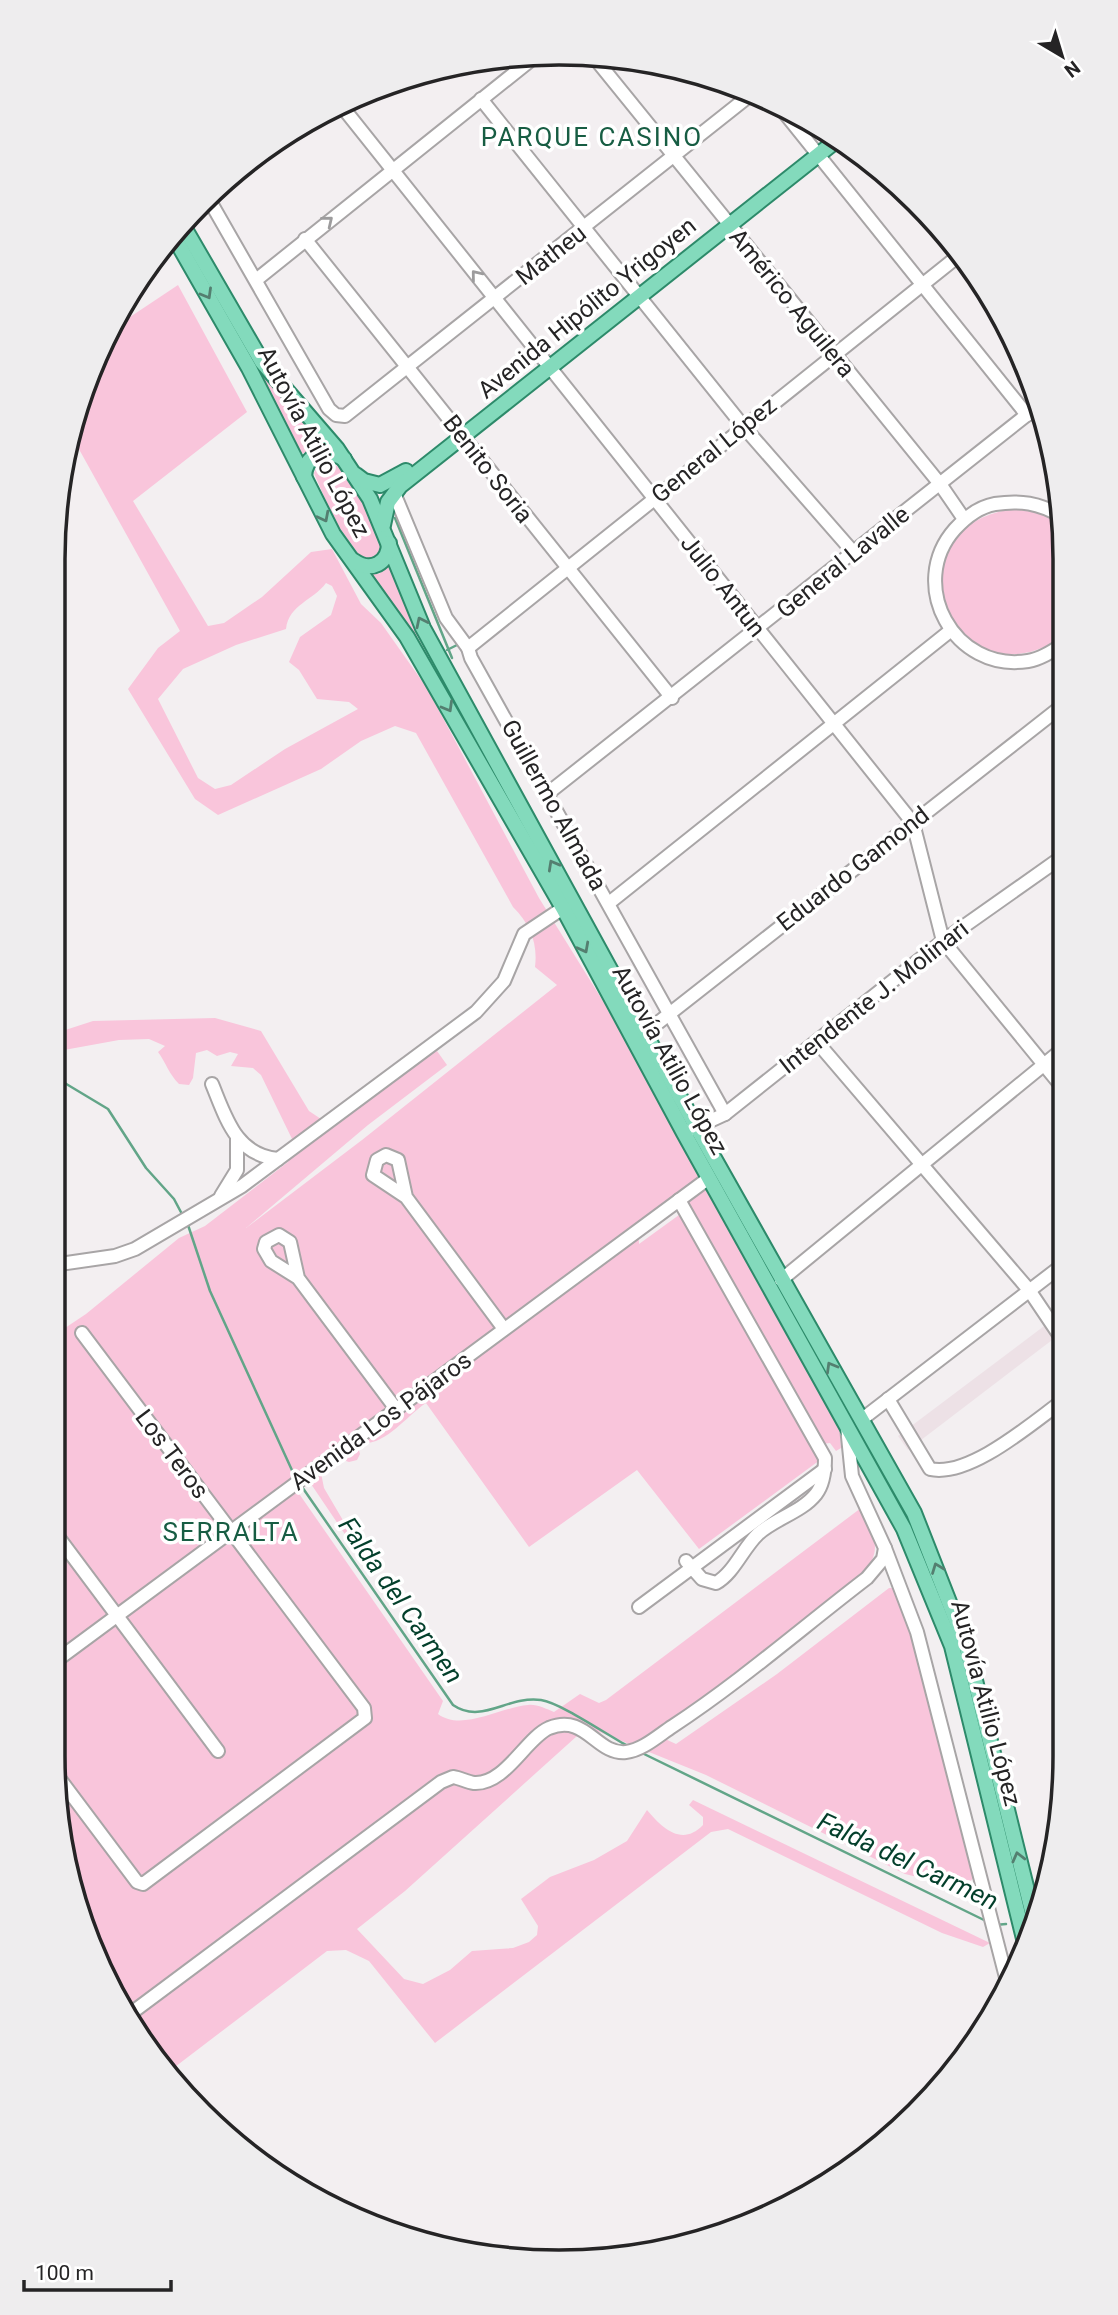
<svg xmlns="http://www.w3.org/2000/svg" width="1118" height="2315" font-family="Roboto,sans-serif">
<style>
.built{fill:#ede1e6}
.green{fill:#f9c5db;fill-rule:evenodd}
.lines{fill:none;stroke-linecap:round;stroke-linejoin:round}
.stream{stroke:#62a588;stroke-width:2.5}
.minor-casing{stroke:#a8a5a6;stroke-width:16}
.major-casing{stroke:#2d8a6a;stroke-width:18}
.minor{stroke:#fff;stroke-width:12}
.major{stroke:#83dabc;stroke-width:14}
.oneway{stroke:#9d9c9d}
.oneway2{stroke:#547f70}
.labels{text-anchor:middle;stroke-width:7;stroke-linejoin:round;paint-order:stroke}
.street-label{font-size:24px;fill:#252425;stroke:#fff}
.neighbourhood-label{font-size:26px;letter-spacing:2px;fill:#175d43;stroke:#fff}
.water-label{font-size:26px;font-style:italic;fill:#033f2b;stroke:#fff}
.rim{fill:none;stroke:#252425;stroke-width:3.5}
</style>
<rect width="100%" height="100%" fill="#f3eff1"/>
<path class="built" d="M1064 1311V1331L908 1450 898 1436Z"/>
<g class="green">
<path d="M159 252 157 275 128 308 130 317 178 285 247 412 133 501 208 626 224 623 262 597 311 552 332 549 361 604 381 623 427 688 539 898 606 1006 839 1423 841 1448 836 1451 830 1443 822 1444 678 1195 638 1225 639 1244 679 1215 820 1460 699 1549 637 1470 529 1547 426 1403C405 1417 384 1448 357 1443L360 1454 357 1460 349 1462 337 1458 320 1468 324 1488 364 1556 365 1564 309 1481 293 1485 443 1701 438 1714C462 1732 501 1707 528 1705 537 1704 546 1709 554 1712L580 1694 599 1703 606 1700 861 1508C875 1540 885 1550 858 1579L699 1703 659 1730 650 1732 676 1744 777 1674 889 1588H896L911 1624 975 1877 962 1888 905 1874 706 1775 587 1727 405 1891 357 1929 404 1979 423 1984 450 1970 472 1951 513 1948 529 1942 537 1935 538 1926 521 1899 550 1877 594 1860 627 1841 647 1810C662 1828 682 1847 703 1825V1817L689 1805 693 1800 990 1943 983 1947 942 1933 728 1829 711 1832 435 2043 369 1961 346 1950 327 1951 167 2073 157 2065 80 1919 53 1756V1336L86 1314 179 1238 205 1226 288 1162 294 1143 261 1075 253 1068 231 1066 238 1054 230 1052 217 1056 207 1050 196 1053 193 1078 189 1085 179 1084C169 1074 166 1063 158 1052L165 1046 149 1039 119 1040 53 1052V1034L93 1021 215 1018 261 1031 309 1111 321 1119 437 1051 447 1065 368 1125 246 1228 362 1140 557 985 535 967C538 943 530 924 513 907L416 733 395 726 361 741 321 769 218 815 195 799 128 689 158 648 180 631 70 433 91 365 124 303 130 300 138 277ZM326 583 332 586 337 596 331 615 300 637 289 662 299 670 317 699 349 702 358 709 285 749 231 785 215 789 198 778 158 699 183 669 236 645 286 629C289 604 313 601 326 583Z"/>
<path d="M251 357 328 447 299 454Z"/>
<path d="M325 461C349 462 375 525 384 546L375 561 361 558 334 520 314 473 318 465Z"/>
<path d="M1020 508 1043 514 1061 525 1062 637C948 712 880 521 1020 508Z"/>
<path d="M391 562 422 634 413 638 366 573 379 574Z"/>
</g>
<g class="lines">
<g class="stream">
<path d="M395 518 452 658"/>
<path d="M447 650 459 644"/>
<path d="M53 1076 108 1109 146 1168 174 1199 183 1216"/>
<path d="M188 1225 210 1291 296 1479"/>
<path d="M300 1484 453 1705C482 1725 508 1695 541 1700 561 1703 607 1735 628 1746"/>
<path d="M640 1752 986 1921"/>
<path d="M995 1925 1006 1924"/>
</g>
<defs>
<g id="minor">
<path d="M593 56 940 484 964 519"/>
<path d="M481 99 743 426 854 553"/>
<path d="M340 104 913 823 943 941 1063 1088"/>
<path d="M779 106 1027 415"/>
<path d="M207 196 329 409 336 415 345 416 754 92"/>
<path d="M305 239 672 698"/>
<path d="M256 280 537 55"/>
<path d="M394 493 446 618 468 648 471 658 725 1114"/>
<path d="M1061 516C1039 503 1020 500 995 504 978 507 966 517 955 529 906 584 954 673 1028 661 1040 659 1051 652 1062 645"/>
<path d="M468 648 962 253"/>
<path d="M547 794 1038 406"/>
<path d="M609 903 950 631"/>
<path d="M645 1033 1062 706"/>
<path d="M817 1042 1029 1290 1064 1342"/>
<path d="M212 1084C226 1118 236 1155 278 1159"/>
<path d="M688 1131 725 1114 943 941 1062 857"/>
<path d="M221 1196 237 1170V1138"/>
<path d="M406 1197 398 1160 386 1155 377 1160 373 1175 406 1197 504 1329"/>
<path d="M679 1200 825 1458C825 1469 823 1485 816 1494 802 1512 774 1519 758 1534 743 1548 734 1573 716 1583L702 1579 686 1561"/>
<path d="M53 1265 115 1256 135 1249 242 1186 476 1012 504 981 524 934 563 908"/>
<path d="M298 1278 290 1242 279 1235 266 1242 264 1249 271 1261 298 1278 396 1409"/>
<path d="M781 1280 1063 1049"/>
<path d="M888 1399 930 1469C970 1478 1033 1422 1064 1400"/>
<path d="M861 1420 1064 1264"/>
<path d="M53 1530 218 1751"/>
<path d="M885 1548 917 1632 1008 1985"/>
<path d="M639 1607 825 1469"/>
<path d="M53 1663 709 1178"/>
<path d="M56 1774 137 1882 143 1884 365 1718 364 1708 82 1333"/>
<path d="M130 2014 441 1782 453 1777C460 1778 467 1782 474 1783 505 1785 526 1738 549 1728 586 1713 596 1755 626 1752 643 1750 659 1735 673 1726 740 1682 803 1627 867 1578L883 1559 885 1548 852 1476 847 1427"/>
</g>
<g id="major">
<path d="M182 224 262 362 337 449 370 499 423 628 693 1121 914 1513 967 1648 1035 1923"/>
<path d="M173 235 249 368 333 534 407 637 563 908 684 1133 904 1529 952 1646 1027 1951"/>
<path d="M356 475 364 481 380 485 406 471"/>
<path d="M304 477C305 454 325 447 344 459"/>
<path d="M383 525 388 502 400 486 837 140"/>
<path d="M354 561C371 573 389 563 389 543"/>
</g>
</defs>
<use href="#minor" class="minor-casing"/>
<use href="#major" class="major-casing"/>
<use href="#minor" class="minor"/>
<use href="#major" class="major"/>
</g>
<defs><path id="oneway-chevron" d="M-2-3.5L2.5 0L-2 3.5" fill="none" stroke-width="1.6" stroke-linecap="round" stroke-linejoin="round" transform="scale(1.75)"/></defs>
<g class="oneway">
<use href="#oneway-chevron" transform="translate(328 221) rotate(-39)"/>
<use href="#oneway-chevron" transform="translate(476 275) rotate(-129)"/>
</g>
<g class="oneway2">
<use href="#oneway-chevron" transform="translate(207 294) rotate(60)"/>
<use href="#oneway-chevron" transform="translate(324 517) rotate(63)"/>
<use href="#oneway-chevron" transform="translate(421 622) rotate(-116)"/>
<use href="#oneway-chevron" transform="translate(448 707) rotate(60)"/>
<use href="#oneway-chevron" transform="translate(553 865) rotate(-119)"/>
<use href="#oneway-chevron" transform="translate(584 948) rotate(62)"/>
<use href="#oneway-chevron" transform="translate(831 1367) rotate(-120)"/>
<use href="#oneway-chevron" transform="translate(937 1568) rotate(-111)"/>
<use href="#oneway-chevron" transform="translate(1018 1857) rotate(-104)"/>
</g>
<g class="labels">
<g class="street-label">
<text transform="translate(551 255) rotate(-38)" y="8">Matheu</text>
<text transform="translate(792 303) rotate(51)" y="8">Américo Aguilera</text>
<text transform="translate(587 308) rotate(-39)" y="8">Avenida Hipólito Yrigoyen</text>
<text transform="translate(314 442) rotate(62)" y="8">Autovía Atilio López</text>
<text transform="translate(714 450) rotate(-39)" y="8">General López</text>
<text transform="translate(488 469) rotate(52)" y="8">Benito Soria</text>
<text transform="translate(843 562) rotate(-39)" y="8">General Lavalle</text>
<text transform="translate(723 586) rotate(52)" y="8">Julio Antun</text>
<text transform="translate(554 805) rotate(61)" y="8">Guillermo Almada</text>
<text transform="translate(853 869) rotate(-38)" y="8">Eduardo Gamond</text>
<text transform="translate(874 997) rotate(-38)" y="8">Intendente J. Molinari</text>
<text transform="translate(670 1060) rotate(61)" y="8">Autovía Atilio López</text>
<text transform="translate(381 1421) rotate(-36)" y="8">Avenida Los Pájaros</text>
<text transform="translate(172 1454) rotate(53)" y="8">Los Teros</text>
<text transform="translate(986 1703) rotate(75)" y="8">Autovía Atilio López</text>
</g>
<g class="neighbourhood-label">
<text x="592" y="146">PARQUE CASINO</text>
<text x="231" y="1541">SERRALTA</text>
</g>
<g class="water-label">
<text transform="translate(401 1600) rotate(55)" y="9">Falda del Carmen</text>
<text transform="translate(908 1861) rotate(25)" y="9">Falda del Carmen</text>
</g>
</g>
<path d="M0 0H1118V2315H0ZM559 65H559A494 494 0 0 1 1053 559V1756A494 494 0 0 1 559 2250H559A494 494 0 0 1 65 1756V559A494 494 0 0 1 559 65Z" fill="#eeedee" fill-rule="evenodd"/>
<path class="rim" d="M559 65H559A494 494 0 0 1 1053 559V1756A494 494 0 0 1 559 2250H559A494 494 0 0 1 65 1756V559A494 494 0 0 1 559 65Z"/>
<g transform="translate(1062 56) rotate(142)" stroke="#ffffff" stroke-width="5" paint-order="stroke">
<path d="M0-5L12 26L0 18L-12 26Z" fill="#252425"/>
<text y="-10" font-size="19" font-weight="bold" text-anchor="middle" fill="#252425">N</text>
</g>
<path d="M24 2280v10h147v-10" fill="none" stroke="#252425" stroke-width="3.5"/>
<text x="35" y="2280" font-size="21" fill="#252425" stroke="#ffffff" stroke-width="5" paint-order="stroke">100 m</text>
</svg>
